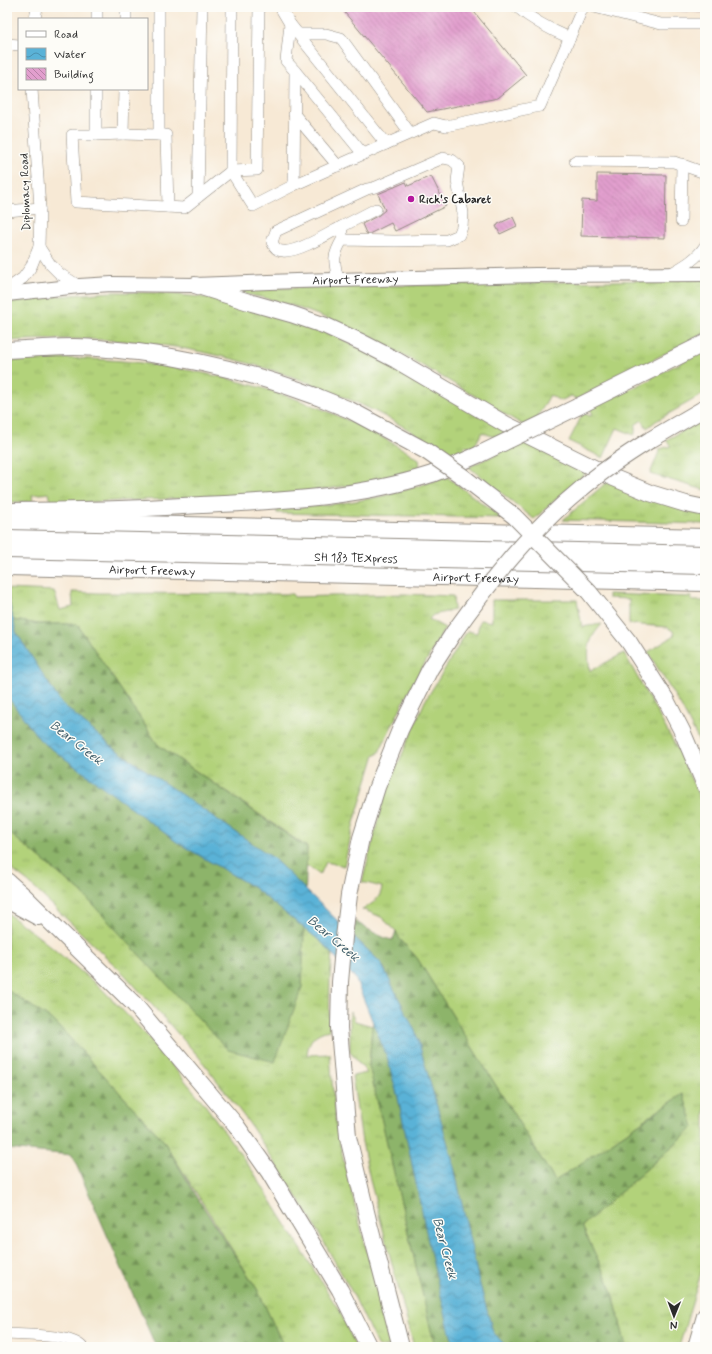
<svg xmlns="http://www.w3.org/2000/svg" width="712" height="1354" font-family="Mynerve,sans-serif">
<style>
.industrial{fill:url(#industrial-grid)}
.grass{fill:url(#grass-tufts);stroke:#6e7e52}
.forest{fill:url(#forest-firs);stroke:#5c704a}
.water{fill:url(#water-waves);stroke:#426e81}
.building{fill:url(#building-back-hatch)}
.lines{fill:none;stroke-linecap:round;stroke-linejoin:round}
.minor-casing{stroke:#918a80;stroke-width:12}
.major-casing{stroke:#918a80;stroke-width:16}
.highway-casing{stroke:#918a80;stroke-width:18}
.minor{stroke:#fff;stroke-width:11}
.major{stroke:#fff;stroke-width:14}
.highway{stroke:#fff;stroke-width:16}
.highway-bridge-casing{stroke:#918a80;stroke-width:18;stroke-linecap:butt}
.highway-bridge{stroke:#fff;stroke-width:16}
.poi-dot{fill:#b5179e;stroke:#fdfcf7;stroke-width:1.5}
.labels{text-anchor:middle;stroke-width:3;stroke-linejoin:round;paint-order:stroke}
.street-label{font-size:12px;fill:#2b2b2b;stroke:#fdfcf7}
.poi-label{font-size:12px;font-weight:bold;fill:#2b2b2b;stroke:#fdfcf7;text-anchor:start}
.water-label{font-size:13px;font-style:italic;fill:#3b5a67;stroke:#fdfcf7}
</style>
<defs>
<pattern id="industrial-grid" width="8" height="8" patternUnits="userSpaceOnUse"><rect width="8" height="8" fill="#cfbdcf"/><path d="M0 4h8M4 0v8" fill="none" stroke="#a89aa8"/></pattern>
<pattern id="grass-tufts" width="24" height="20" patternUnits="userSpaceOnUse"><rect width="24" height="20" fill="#b2d27a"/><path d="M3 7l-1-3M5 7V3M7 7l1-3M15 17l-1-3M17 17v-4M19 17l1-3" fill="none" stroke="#99b46a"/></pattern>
<pattern id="forest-firs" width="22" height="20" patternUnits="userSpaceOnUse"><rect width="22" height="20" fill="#8db46a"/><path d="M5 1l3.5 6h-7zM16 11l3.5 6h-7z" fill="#739357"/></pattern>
<pattern id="water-waves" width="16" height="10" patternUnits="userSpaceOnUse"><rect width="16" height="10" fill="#5ab2d7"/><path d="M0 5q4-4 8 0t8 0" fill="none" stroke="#4b91af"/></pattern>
<pattern id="building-back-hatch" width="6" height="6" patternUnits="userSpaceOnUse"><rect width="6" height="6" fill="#e29fce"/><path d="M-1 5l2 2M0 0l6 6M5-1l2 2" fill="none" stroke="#b782a7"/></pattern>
</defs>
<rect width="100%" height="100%" fill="#fdfcf7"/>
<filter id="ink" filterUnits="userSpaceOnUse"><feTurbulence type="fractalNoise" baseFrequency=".025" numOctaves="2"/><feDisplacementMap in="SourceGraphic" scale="8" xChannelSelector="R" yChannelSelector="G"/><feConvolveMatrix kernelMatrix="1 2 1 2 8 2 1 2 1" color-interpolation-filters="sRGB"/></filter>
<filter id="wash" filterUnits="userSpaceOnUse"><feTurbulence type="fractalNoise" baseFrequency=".012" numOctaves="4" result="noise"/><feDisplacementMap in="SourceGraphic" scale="16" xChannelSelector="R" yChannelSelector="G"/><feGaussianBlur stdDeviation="0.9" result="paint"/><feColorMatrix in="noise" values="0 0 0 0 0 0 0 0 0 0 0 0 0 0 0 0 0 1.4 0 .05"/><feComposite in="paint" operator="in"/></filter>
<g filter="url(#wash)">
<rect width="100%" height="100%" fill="#f7e9d5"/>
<path class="industrial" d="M643 7H705V13L653 9Z"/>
<g class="grass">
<path d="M705 279V333L577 399 571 396 560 401 550 395 535 421 525 426C445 379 366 327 277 301 266 298 255 296 244 294L241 292V289Z"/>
<path d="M112 292 162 293 209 298 240 304 333 334 512 432 499 439 482 432 473 449 465 446 464 448 465 451 453 456C431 443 410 430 388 418 316 380 227 352 146 343 100 338 54 338 7 341V303L59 296Z"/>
<path d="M705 350V393L656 421 647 428 642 420 635 425V433L634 435 617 428 603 458 569 441 583 413 590 416 593 415 590 408 652 379 651 378Z"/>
<path d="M62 358C100 359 138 361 176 368 261 382 347 413 419 459L420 470 370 483 287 494 67 503 51 502 49 493 32 495 33 502H7V361Z"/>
<path d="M705 419V490L650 474 660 449 671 446 666 440Z"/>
<path d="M526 440 586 473 534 519 469 467Z"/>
<path d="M447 477 502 518 277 513V509C314 507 351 503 387 495 408 490 427 483 447 477Z"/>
<path d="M608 481 705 513V524L563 520Z"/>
<path d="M7 589 54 591 60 610 73 607 72 592 99 593 292 594 294 597 404 594 453 596 454 610 433 615 429 619 445 628 408 693 378 754H375L354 823 344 866 326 862 320 875 306 865 307 847 158 745 77 624H39L13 620Z"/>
<path d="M608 594 691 597 692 601H705V753L682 708 648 652 674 636 673 631 667 627 629 624V599L608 598Z"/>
<path d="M492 600H577L582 627 602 624C587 641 587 649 590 671L624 653 679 752 705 810V1259L679 1347H626L612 1290 582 1226 694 1127 683 1094 555 1181 417 958 399 938 396 931 381 917 362 909C372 905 381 898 382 887L362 882 384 798 398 764 425 701 449 662 467 631 477 633 480 620 492 622Z"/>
<path d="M7 831 80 891 302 987 304 928 320 941 332 953 330 979 329 1030C315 1033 308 1040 307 1055L330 1054 335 1119 344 1163 392 1347H378L353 1294 307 1212 249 1123 199 1057 125 975 28 882 7 866Z"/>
<path d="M7 913 39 937 102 989 149 1038 203 1102 254 1173 340 1312 356 1347H284L257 1289 163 1140 55 1022 7 990Z"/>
<path d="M350 1011 355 1021 372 1026 369 1065 435 1347H414L371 1184 362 1142 352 1076 367 1073 350 1052Z"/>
</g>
<g class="forest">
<path d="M7 619 39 624H77L158 745 307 848 302 987 275 1062 228 1050 80 891 7 831Z"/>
<path d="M355 921C362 926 385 940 393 940L396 931 399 938 417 958 555 1181 683 1094 694 1127 582 1226 612 1290 626 1347H435L369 1066 372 1026 386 971 381 963 353 935Z"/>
<path d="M7 990 55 1022 163 1140 200 1202 257 1289 284 1347H156L72 1155 7 1149Z"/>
</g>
<path class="water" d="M7 593 16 632 61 703 112 747 272 857 381 963 416 1033 453 1162 478 1277 493 1332 507 1347H455L450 1333 431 1255 398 1098 387 1057 355 978 320 941 253 887 178 843 40 740 7 696Z"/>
<g id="blocks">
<g class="building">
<path d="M340 7H470L526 75 498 98 427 112Z"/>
<path d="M597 174 666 175 665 238 581 236 582 200 597 201Z"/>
<path d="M431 176 446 206 395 231 391 223 369 234 366 233 362 224 379 215 385 210 378 194 406 182 408 186Z"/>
<path d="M513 217 517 226 500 234 496 226 498 225V224Z"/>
</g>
</g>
</g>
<g filter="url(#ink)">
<use href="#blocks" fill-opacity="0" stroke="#918a80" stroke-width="1"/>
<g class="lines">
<defs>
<g id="minor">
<path d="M232 7 231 171 257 170 259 7"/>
<path d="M280 7 290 24 386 144 434 123 446 126 540 106 583 7"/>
<path d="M517 7C532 20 551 30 570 38"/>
<path d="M594 7 661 24H705"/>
<path d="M35 19 37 7"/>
<path d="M97 19V7"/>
<path d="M126 19V7"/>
<path d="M290 24 286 61 295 71 294 185"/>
<path d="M298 34H326L341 38 410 133"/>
<path d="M7 44 19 45"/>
<path d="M295 71 363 154"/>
<path d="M96 89V135H72L76 202 184 208 231 171 253 206 294 185 386 144"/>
<path d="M124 89 123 134 159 135V7"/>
<path d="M294 114 338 166"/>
<path d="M96 135 123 134"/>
<path d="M159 135H166L168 207"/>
<path d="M575 161 674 162 705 173"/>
<path d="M198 197 202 7"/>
<path d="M7 211 40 208"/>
<path d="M681 221 682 164"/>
<path d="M342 234 341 227 376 209"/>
<path d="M39 247 50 264 60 274 79 286"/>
<path d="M668 275C682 267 696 260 705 246"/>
<path d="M338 280C334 260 332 258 342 240L395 241 447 240 459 235 462 227 463 213 457 181 459 166 452 160 443 158 376 187 367 189 276 231 272 242C274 247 277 251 283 251 297 253 328 234 341 227"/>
<path d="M7 289 23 278 31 267 39 247 40 208 32 89"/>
<path d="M7 1334C25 1335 71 1334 82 1347"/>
</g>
<g id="major">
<path id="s1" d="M7 294 79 286 112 284 195 285 296 281 536 275 705 274"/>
</g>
<g id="highway">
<path d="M195 285 252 303 291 314 326 326 361 342 396 360 505 424 614 478 650 493 686 504 705 508"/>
<path d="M7 350C29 349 52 347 74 347 95 347 117 350 138 352 200 360 260 375 318 397"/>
<path d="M577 407 705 343"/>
<path d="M650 440 705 408"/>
<path d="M10 511C74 511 137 509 201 505 279 501 358 498 432 474 448 468 464 461 480 454"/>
<path d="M7 521 705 537"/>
<path d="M7 538 705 554"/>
<path id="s2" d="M7 550 705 566"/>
<path id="s3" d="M7 567 705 583"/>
<path d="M629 642 665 698 682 731 705 785"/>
<path d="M7 881 24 896 134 1004 236 1125 269 1172 340 1290 369 1347"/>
<path d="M7 900 38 917"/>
<path d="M401 1347 369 1224 348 1137 339 1028 340 982 344 937 349 895 361 838 377 787 400 730 430 669 454 632"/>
<path d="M696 1347 705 1316"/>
</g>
</defs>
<use href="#minor" class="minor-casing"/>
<use href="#major" class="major-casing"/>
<use href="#highway" class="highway-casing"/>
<use href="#minor" class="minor"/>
<use href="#major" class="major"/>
<use href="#highway" class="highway"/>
<defs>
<g id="highway-bridge">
<path d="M318 397 350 410 426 451 462 476 514 516 589 592 629 642"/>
<path d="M480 454 577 407"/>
<path d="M454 632C491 580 531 530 581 489 602 471 626 455 650 440"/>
</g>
</defs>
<use href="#highway-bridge" class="highway-bridge-casing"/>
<use href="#highway-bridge" class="highway-bridge"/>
</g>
</g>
<circle class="poi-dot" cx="411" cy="199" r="4"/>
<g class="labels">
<g class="street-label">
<text transform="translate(25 192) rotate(-92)" y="4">Diplomacy Road</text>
<text dy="4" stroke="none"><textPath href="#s1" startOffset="349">Airport Freeway</textPath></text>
<text dy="4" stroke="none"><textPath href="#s2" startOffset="349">SH 183 TEXpress</textPath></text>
<text dy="4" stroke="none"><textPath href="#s3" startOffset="145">Airport Freeway</textPath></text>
<text dy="4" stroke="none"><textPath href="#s3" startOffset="469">Airport Freeway</textPath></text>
</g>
<g class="poi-label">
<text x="419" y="203">Rick's Cabaret</text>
</g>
<g class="water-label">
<text transform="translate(77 742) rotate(38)" y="5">Bear Creek</text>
<text transform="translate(334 938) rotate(40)" y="5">Bear Creek</text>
<text transform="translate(446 1248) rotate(75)" y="5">Bear Creek</text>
</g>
</g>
<rect width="712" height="1354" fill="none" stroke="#fdfcf7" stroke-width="24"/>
<rect x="18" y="18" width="130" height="72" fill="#fdfcf7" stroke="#a9a8a5"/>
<rect x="26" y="31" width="20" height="6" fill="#ffffff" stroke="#a9a8a5"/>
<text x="54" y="38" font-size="12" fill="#2b2b2b">Road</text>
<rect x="26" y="48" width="20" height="12" fill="url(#water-waves)" stroke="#a9a8a5"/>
<text x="54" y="58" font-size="12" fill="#2b2b2b">Water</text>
<rect x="26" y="68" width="20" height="12" fill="url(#building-back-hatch)" stroke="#a9a8a5"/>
<text x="54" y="78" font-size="12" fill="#2b2b2b">Building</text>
<g transform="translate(674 1316) rotate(181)" stroke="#fdfcf7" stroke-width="3" paint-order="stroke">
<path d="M0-3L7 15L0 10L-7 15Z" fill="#2b2b2b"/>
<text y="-6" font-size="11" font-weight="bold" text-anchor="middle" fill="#2b2b2b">N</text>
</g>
</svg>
